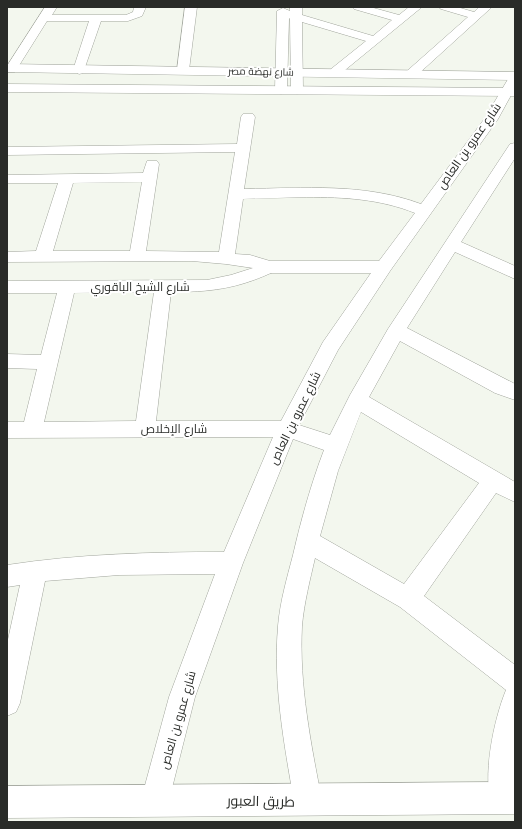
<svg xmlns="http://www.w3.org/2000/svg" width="522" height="829" font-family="'Varela Round',Cairo,sans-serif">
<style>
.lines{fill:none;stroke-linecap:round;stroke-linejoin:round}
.minor-casing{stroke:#a1a59c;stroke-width:1}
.tertiary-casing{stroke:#a1a59c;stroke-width:1}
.minor{fill:#fff;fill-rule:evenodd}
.tertiary{fill:#fff;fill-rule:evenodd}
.labels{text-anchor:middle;stroke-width:4;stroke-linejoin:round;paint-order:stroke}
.far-street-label{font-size:10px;fill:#292b28;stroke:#fff}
.street-label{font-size:12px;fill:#292b28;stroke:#fff}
.near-street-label{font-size:14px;fill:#292b28;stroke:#fff}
</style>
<rect width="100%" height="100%" fill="#f3f7ee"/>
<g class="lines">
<defs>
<g id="minor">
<path d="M45 7H57L52 15H126L133 12 134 7H146L142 16 128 21H101L83 73 79 74 73 70 89 21H47L15 72H7V66Z"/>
<path d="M185 7H197L189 70 183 74 177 70Z"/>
<path d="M290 7H302V15L373 36 392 20 354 9 352 7H370L399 15 409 7H422L339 75 335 76 329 72 331 69 366 41 302 22 303 90 297 94 291 90 290 19 289 18 287 90 281 94 275 90 277 11 283 8 290 11Z"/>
<path d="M439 7H457L474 12 479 7H492L415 77H407L405 74 407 71 468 17 441 9Z"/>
<path d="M515 73V88L498 119 390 271 338 350 299 425 330 435 350 395 388 329 510 144 515 143V158L461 242 515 266V279L455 252 407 328 515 384V400L495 393 400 341 369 397 515 482V502L496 493 424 596 515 665V803L513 808 503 812 493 808C481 779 494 719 506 690L400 607 315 558C310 580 304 603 302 626 299 685 311 744 322 801L318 811 308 815 298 811 294 801C284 744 273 684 278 626 280 602 287 578 293 555 301 520 311 484 324 450L293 439 243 563 195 697 169 800 165 810 155 814 145 810 141 800 169 697 215 574 119 575 45 581 20 703 16 712 7 716V644L20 585 7 587V565C79 554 151 552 224 552L273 437 7 438V422H24L37 369 7 368V354L41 355 57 293H7V281L207 280 231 275 253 268 226 264 192 261 7 262V252L36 251 58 183H7V175L143 173 147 161H157L159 164 146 251 219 252 235 152 7 155V147L237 144 241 117 243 114H253L255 117 244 189C304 188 365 183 421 204L485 118 511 74ZM142 182 130 251H53L73 183ZM307 197C344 197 380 199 415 213L379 261H270L250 255 235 254 243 199ZM271 273H371L323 342 281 421H156L171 292C209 292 236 289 271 273ZM154 292 136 421 44 422 74 293ZM361 412 479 483 404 584 320 536 338 471Z"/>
</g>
<g id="tertiary">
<path d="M7 64 515 72V80L7 72Z"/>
<path d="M7 84 515 88V96L7 92Z"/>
<path d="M515 782V814L7 818V786Z"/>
</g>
</defs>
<use href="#minor" class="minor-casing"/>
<use href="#tertiary" class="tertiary-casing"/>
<use href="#minor" class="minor"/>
<use href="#tertiary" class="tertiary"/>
</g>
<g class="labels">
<g class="far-street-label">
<text transform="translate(261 71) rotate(1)" y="4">شارع نهضة مصر</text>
</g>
<g class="street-label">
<text transform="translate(469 146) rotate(-55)" y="4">شارع عمرو بن العاص</text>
<text x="140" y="291">شارع الشيخ الباقوري</text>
<text transform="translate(295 418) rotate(-64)" y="4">شارع عمرو بن العاص</text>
<text x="174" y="433">شارع الإخلاص</text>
<text transform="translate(178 720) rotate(-74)" y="4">شارع عمرو بن العاص</text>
</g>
<g class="near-street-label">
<text transform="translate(261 801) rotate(1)" y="5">طريق العبور</text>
</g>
</g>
<rect width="522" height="829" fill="none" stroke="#292b28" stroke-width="16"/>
</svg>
